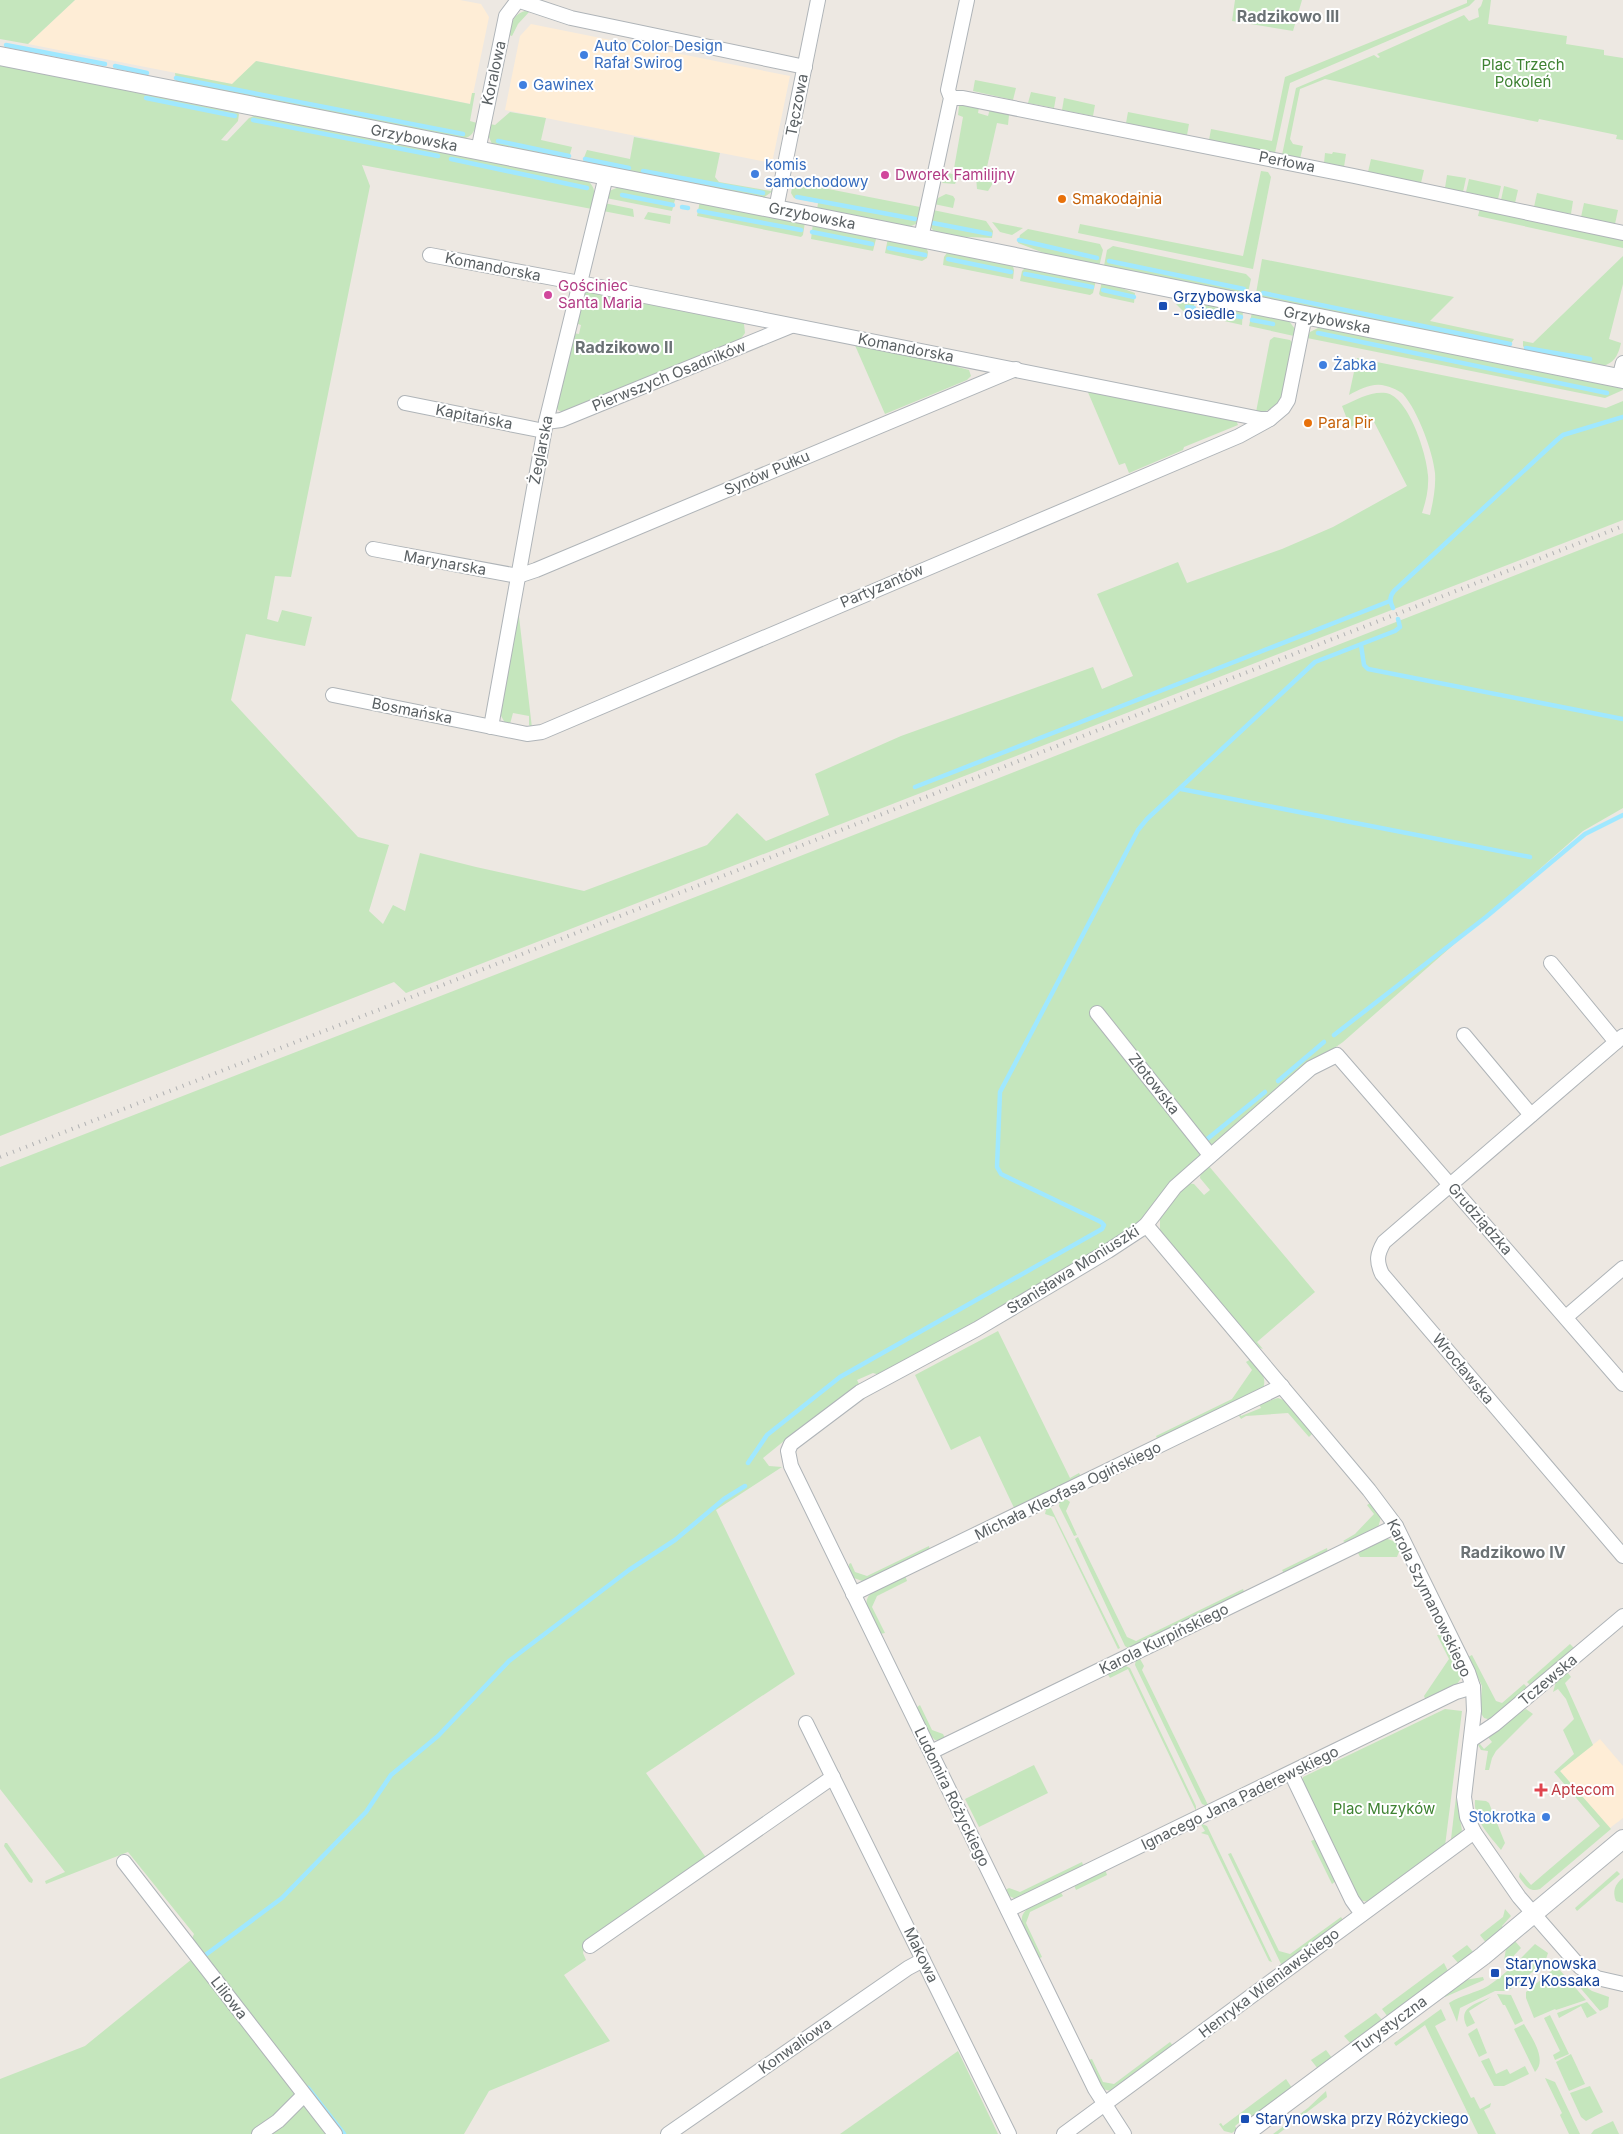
<svg xmlns="http://www.w3.org/2000/svg" width="1623" height="2134" font-family="Inter,sans-serif">
<style>
.commercial{fill:#feedd6}
.green{fill:#c5e6bd}
.lines{fill:none;stroke-linecap:round;stroke-linejoin:round}
.stream{stroke:#a0e8ff;stroke-width:4.5}
.minor-casing{stroke:#afb4b8;stroke-width:16}
.tertiary-casing{stroke:#afb4b8;stroke-width:20}
.minor{stroke:#fff;stroke-width:14}
.tertiary{stroke:#fff;stroke-width:18}
.rail{stroke:#b1b2b3;stroke-width:4;stroke-dasharray:1 6;stroke-linecap:butt}
.shop-dot{fill:#3f7fe0;stroke:#fff;stroke-width:2}
.hotel-dot{fill:#d1479c;stroke:#fff;stroke-width:2}
.food-dot{fill:#e8710a;stroke:#fff;stroke-width:2}
.transit-dot{fill:#1a4fb4;stroke:#fff;stroke-width:2}
.health-dot{fill:#e0444e;stroke:#fff;stroke-width:2}
.labels{text-anchor:middle;stroke-width:4;stroke-linejoin:round;paint-order:stroke}
.shop-label{font-size:15px;fill:#366cbe;stroke:#fff;text-anchor:start}
.park-label{font-size:15px;fill:#3e8232;stroke:#fff}
.street-label{font-size:15px;fill:#5a6063;stroke:#fff}
.hotel-label{font-size:15px;fill:#b23c85;stroke:#fff;text-anchor:start}
.food-label{font-size:15px;fill:#c56008;stroke:#fff;text-anchor:start}
.transit-label{font-size:15px;fill:#164399;stroke:#fff;text-anchor:start}
.health-label{font-size:15px;fill:#be3a42;stroke:#fff;text-anchor:start}
.neighbourhood-label{font-size:16px;font-weight:bold;fill:#6b7275;stroke:#fff}
</style>
<rect width="100%" height="100%" fill="#ede8e2"/>
<g class="commercial">
<path d="M75 0H460L481 4 489 17 471 104 257 61 232 84 28 44Z"/>
<path d="M531 24 790 76 772 163 505 110 520 36Z"/>
<path d="M1600 1739 1623 1766V1818L1610 1828 1560 1771Z"/>
</g>
<g class="green">
<path d="M0 0H75L28 44 0 39Z"/>
<path d="M1235 0H1302L1293 31 1232 21Z"/>
<path d="M1467 0H1475L1469 6 1290 83 1275 153 1209 140 1211 129 1272 141 1285 77 1467 3Z"/>
<path d="M1483 0H1491L1488 24 1567 36 1566 44 1604 50V55L1623 58V140L1616 139 1617 135 1539 119 1538 122 1325 79 1300 89 1290 139 1293 144 1303 146 1300 159 1282 155 1296 88 1374 55 1378 58 1380 57 1377 54 1464 15 1469 21 1479 17 1478 9 1481 6Z"/>
<path d="M525 11H530L518 24 512 36 509 35C511 24 512 15 525 11Z"/>
<path d="M256 61 470 104 472 93H475L470 121 477 123C474 132 472 137 462 139L180 84 176 81 175 73 232 84Z"/>
<path d="M0 63 236 110 239 114 238 121 221 140 227 141 249 118 258 114 587 180C597 188 595 197 592 209L362 165 370 186 291 577 275 576 267 619 278 622 282 610 312 617 305 646 246 634 231 700 358 837 389 845 369 911 383 924 393 905 405 911 420 853 476 867 584 891 707 845 737 813 766 841 829 815 815 774 901 736 1093 667 1102 689 1133 676 1097 594 1178 562 1187 583 1282 549 1333 527 1407 486 1372 418 1350 427 1342 406C1356 400 1371 391 1386 393 1409 397 1427 455 1428 475 1429 488 1426 501 1422 513L1430 515C1433 502 1436 487 1435 473 1433 452 1418 411 1403 394 1400 391 1391 387 1386 386 1373 382 1361 389 1349 395L1357 358 1606 408 1623 401V520L406 993 394 982 0 1136Z"/>
<path d="M975 80 1016 88 1013 100 973 91Z"/>
<path d="M1031 92 1056 97 1054 108 1028 103Z"/>
<path d="M1064 98 1095 105 1093 116 1062 110Z"/>
<path d="M962 104 979 107 978 113 988 116 990 109 1009 115 1008 125 997 123 984 180 993 183 988 191 977 189 976 177 959 174 955 184 943 183 940 180 941 172 953 174 963 117 958 115 959 106Z"/>
<path d="M510 112 546 118 541 140 572 147 569 158 565 160 492 144 488 135 490 124 495 125Z"/>
<path d="M1128 112 1189 124 1187 135 1126 123Z"/>
<path d="M634 137 720 153 715 177 719 182 771 191 774 182 775 183 773 191 763 198 587 164 583 160 587 150 630 159Z"/>
<path d="M1333 152 1346 154 1344 167 1324 163 1325 153 1332 154Z"/>
<path d="M1371 159 1424 170 1421 183 1368 172Z"/>
<path d="M1261 171 1268 172 1271 177 1253 269 1078 233 1080 224 1243 256Z"/>
<path d="M1447 175 1466 178 1463 192 1445 188Z"/>
<path d="M1469 179 1501 186 1498 199 1466 192Z"/>
<path d="M793 182 920 207 916 224 906 228 817 210 818 203 794 198 791 193Z"/>
<path d="M1504 186 1518 190 1515 203 1501 200Z"/>
<path d="M619 187 676 196 672 211 606 198 609 191Z"/>
<path d="M1537 193 1573 201 1571 214 1534 207Z"/>
<path d="M946 194 953 196 955 199 953 208 934 204 938 198Z"/>
<path d="M700 201 805 222 803 235 801 237 697 216Z"/>
<path d="M604 203 633 209 634 217 603 211Z"/>
<path d="M1584 203 1618 210 1615 224 1581 217Z"/>
<path d="M1480 208 1623 239V248L1478 216Z"/>
<path d="M933 210 986 221 993 231 992 238 946 236 935 233 930 226Z"/>
<path d="M648 212 671 216 670 224 644 219Z"/>
<path d="M992 222 1023 228 1012 235 1000 232Z"/>
<path d="M813 223 874 235 876 239 873 251 811 239Z"/>
<path d="M1028 229 1100 244 1103 250 1099 267 1062 260 1018 243 1020 235Z"/>
<path d="M888 238 925 245 928 252 927 258 922 261 885 253Z"/>
<path d="M1113 246 1246 274 1251 279 1247 297 1104 266 1107 250Z"/>
<path d="M949 250 1012 263 1014 270 1013 279 943 265 944 257Z"/>
<path d="M1623 256V284L1609 339 1621 343C1619 352 1616 361 1606 365 1597 369 1541 355 1528 353L1523 346V341L1533 343Z"/>
<path d="M1262 259 1454 297 1430 321 1514 339 1508 348 1255 299Z"/>
<path d="M1027 266 1096 280 1093 293 1090 295 1020 281 1022 271Z"/>
<path d="M1102 281 1135 293 1134 303 1101 296 1099 294Z"/>
<path d="M586 291 739 321 744 324 745 333 740 340 564 413 558 410 556 406 573 333 579 334 581 325 575 323 583 293Z"/>
<path d="M1191 301H1195L1192 315 1185 313 1176 304Z"/>
<path d="M1204 302 1243 310 1242 325 1202 316Z"/>
<path d="M1252 312 1289 321 1295 329 1294 336 1249 326Z"/>
<path d="M1320 327 1623 387V390L1605 398 1307 338 1310 332Z"/>
<path d="M1274 337 1290 340 1293 343C1288 367 1289 414 1256 412L1270 340Z"/>
<path d="M854 343 956 364 958 367 969 370 971 376 967 380 885 414Z"/>
<path d="M1087 390 1236 420 1238 425 1184 447 1183 450 1129 473 1125 463 1119 465Z"/>
<path d="M1623 533V808L1583 831 1343 1042 1317 1060 1140 1223C1057 1280 968 1328 880 1375L873 1373 857 1380 860 1386 787 1442 784 1441 763 1458 769 1466 782 1467 716 1510 795 1674 646 1773 707 1859 586 1941 583 1953 586 1960 564 1975 610 2041 489 2091 464 2134H341L190 1943 194 1934 128 1852 46 1884 45 1881 65 1872 0 1789V1167L752 875Z"/>
<path d="M518 608 532 728 529 725V716L513 713 510 724 505 723 500 714Z"/>
<path d="M1208 1165 1315 1292 1257 1342 1263 1349 1255 1346 1160 1235V1215L1186 1183 1194 1184 1204 1195 1210 1190 1200 1178 1201 1170Z"/>
<path d="M998 1331 1070 1478 1079 1473 1082 1478 1015 1510 980 1436 951 1450 915 1375Z"/>
<path d="M1251 1359C1258 1368 1268 1376 1263 1389L1158 1441 1156 1436 1232 1399 1252 1370 1246 1362Z"/>
<path d="M1278 1398 1286 1401 1313 1433 1309 1437 1288 1413 1246 1416 1241 1419 1238 1414 1240 1413 1241 1416 1261 1408 1259 1404Z"/>
<path d="M1065 1498 1070 1502 1066 1511 1077 1535 1074 1536 1059 1506 1060 1500Z"/>
<path d="M1372 1502 1381 1517 1378 1528 1348 1544 1343 1541 1355 1534 1374 1514 1367 1505Z"/>
<path d="M1047 1506 1051 1508 1120 1648 1118 1649 1054 1517 1045 1514Z"/>
<path d="M1078 1537 1127 1637 1136 1641 1243 1589 1245 1594 1131 1650 1125 1646 1075 1539Z"/>
<path d="M1385 1538 1396 1542 1400 1549 1397 1557H1360L1357 1551Z"/>
<path d="M929 1546 930 1551 865 1582 854 1578 849 1569V1564L851 1563 855 1572 867 1576Z"/>
<path d="M1327 1548 1328 1554 1285 1575 1282 1570Z"/>
<path d="M905 1575 907 1581 877 1596 872 1607 885 1633 880 1634C876 1625 869 1615 867 1605 863 1590 894 1580 905 1575Z"/>
<path d="M1437 1635H1443L1462 1677 1454 1688 1426 1701 1424 1696 1449 1659Z"/>
<path d="M1570 1644 1575 1649 1532 1687 1527 1682Z"/>
<path d="M1472 1655 1496 1701 1502 1703 1524 1684 1529 1689 1491 1720 1484 1718 1480 1712 1482 1686 1468 1657Z"/>
<path d="M1139 1657 1144 1666 1142 1670 1209 1807 1202 1804 1135 1665 1136 1659Z"/>
<path d="M1124 1665 1130 1668 1196 1806V1811L1128 1669 1110 1678 1107 1673Z"/>
<path d="M1564 1672 1568 1673 1571 1677 1565 1683 1593 1745 1560 1771 1611 1829 1540 1889C1529 1893 1525 1885 1519 1877L1520 1872 1531 1885 1600 1826 1554 1772 1574 1754 1563 1730 1574 1719 1566 1699 1558 1689 1553 1692 1557 1678Z"/>
<path d="M920 1705 932 1730 943 1734 946 1740H935L930 1735 916 1708Z"/>
<path d="M1445 1709 1462 1711 1445 1846 1368 1902 1359 1900 1302 1781 1303 1777Z"/>
<path d="M1526 1709 1533 1714 1496 1751 1492 1758 1489 1770H1485L1488 1751 1481 1750 1478 1745 1480 1744 1484 1749 1492 1742 1488 1737 1516 1714Z"/>
<path d="M1034 1765 1048 1793 979 1827 965 1799Z"/>
<path d="M1456 1797 1462 1830 1460 1834 1452 1841 1451 1839Z"/>
<path d="M1475 1800 1486 1801 1489 1803 1505 1843 1501 1850C1490 1836 1473 1819 1475 1800Z"/>
<path d="M1200 1823 1207 1826 1272 1962 1269 1961 1208 1835 1201 1833 1205 1831Z"/>
<path d="M1318 1838 1337 1880 1332 1884 1311 1841Z"/>
<path d="M5 1843H7L33 1880 32 1883 29 1882 4 1846Z"/>
<path d="M1231 1853 1279 1951 1290 1954 1341 1917 1344 1921 1284 1965 1281 1964 1228 1854Z"/>
<path d="M1082 1862 1084 1868 1016 1899 1009 1896 1005 1890 1009 1888 1020 1892Z"/>
<path d="M1105 1869 1107 1875 1076 1890 1074 1885Z"/>
<path d="M1617 1871 1620 1874 1577 1911 1575 1908Z"/>
<path d="M1623 1878V1903L1616 1901C1612 1891 1615 1884 1623 1878Z"/>
<path d="M1060 1891 1063 1896 1030 1912 1026 1923 1042 1957 1038 1959C1015 1911 1012 1915 1060 1891Z"/>
<path d="M1505 1909 1511 1916 1502 1926 1505 1930 1487 1944 1480 1935 1503 1917Z"/>
<path d="M1515 1941 1521 1948 1506 1964 1504 1961 1506 1948Z"/>
<path d="M1535 1944 1548 1953 1545 1962 1508 1991H1495L1460 2008 1457 2022 1449 2003C1461 1995 1476 1993 1488 1986 1506 1974 1520 1959 1535 1944Z"/>
<path d="M1467 1945 1474 1953 1459 1964 1452 1956Z"/>
<path d="M192 1959 327 2134H0V2079L85 2046Z"/>
<path d="M1444 1963 1449 1973 1388 2017 1382 2009Z"/>
<path d="M1555 1968H1558L1586 2000 1556 2010 1555 2009 1534 2018 1526 1998V1992Z"/>
<path d="M1483 1977 1484 1980 1445 1997 1444 1995 1465 1980Z"/>
<path d="M1571 1977 1592 1991 1609 1997 1608 2007 1600 2011Z"/>
<path d="M1497 1994 1511 1995 1523 2021 1515 2025 1505 2005H1503Z"/>
<path d="M1491 1997 1469 2011 1475 2023 1467 2027C1457 2007 1476 2004 1491 1997Z"/>
<path d="M1587 2002 1597 2013 1587 2018 1581 2006 1559 2018 1557 2013Z"/>
<path d="M1441 2009 1446 2020 1435 2026 1471 2098 1474 2097 1480 2109 1491 2103 1490 2107 1484 2110 1496 2134H1478L1425 2025 1396 2046 1394 2043Z"/>
<path d="M1376 2013 1383 2021 1351 2044 1344 2036Z"/>
<path d="M1550 2015 1569 2054 1555 2060 1553 2055 1560 2051 1544 2018Z"/>
<path d="M1524 2024C1531 2037 1548 2059 1535 2072L1514 2029Z"/>
<path d="M1477 2028 1487 2053 1479 2057 1468 2034Z"/>
<path d="M1170 2042 1174 2047 1111 2091 1102 2089 1088 2060 1092 2059 1103 2082 1114 2084Z"/>
<path d="M1326 2050 1332 2058 1318 2069 1311 2060Z"/>
<path d="M958 2051 998 2134H840Z"/>
<path d="M1571 2054 1585 2084 1569 2091 1556 2062Z"/>
<path d="M1489 2058 1496 2074 1507 2069 1510 2074 1525 2066 1529 2074 1504 2086H1494L1481 2061Z"/>
<path d="M1545 2078 1555 2082 1580 2134H1569L1560 2115 1562 2113Z"/>
<path d="M1286 2079 1292 2088 1253 2117 1250 2114 1235 2126 1237 2129 1232 2133 1224 2131 1219 2124 1221 2123 1223 2126Z"/>
<path d="M1590 2086 1603 2112 1586 2121 1581 2117 1570 2093Z"/>
<path d="M1326 2091 1327 2097 1278 2134H1273L1308 2108Z"/>
<path d="M1613 2121 1619 2134H1591L1594 2130Z"/>
</g>
<g class="lines">
<g class="stream">
<path d="M6 45 105 64"/>
<path d="M115 66 147 73"/>
<path d="M176 78 463 134"/>
<path d="M146 98 235 116"/>
<path d="M253 120 438 156"/>
<path d="M498 141 569 156"/>
<path d="M451 159 587 188"/>
<path d="M585 159 629 168"/>
<path d="M643 171 763 193"/>
<path d="M622 195 673 205"/>
<path d="M797 197 915 219"/>
<path d="M682 207 688 208"/>
<path d="M699 211 801 230"/>
<path d="M933 223 990 234"/>
<path d="M812 232 872 244"/>
<path d="M1019 240 1097 258"/>
<path d="M889 248 925 255"/>
<path d="M948 259 1011 272"/>
<path d="M1109 261 1244 289"/>
<path d="M1025 274 1092 287"/>
<path d="M1103 290 1134 297"/>
<path d="M1263 293 1510 344"/>
<path d="M1187 307 1194 308"/>
<path d="M1203 310 1241 317"/>
<path d="M1252 320 1273 324"/>
<path d="M1318 333 1607 393"/>
<path d="M1526 348 1590 359"/>
<path d="M1393 608C1390 602 1389 597 1394 591L1557 440 1563 435 1623 417"/>
<path d="M1361 645 1364 665 1368 669 1623 719"/>
<path d="M915 787 1390 601"/>
<path d="M1181 789 1530 857"/>
<path d="M1334 1035 1486 917 1585 834 1623 815"/>
<path d="M1278 1081 1324 1042"/>
<path d="M1206 1140 1265 1092"/>
<path d="M748 1463 767 1435 840 1377 1102 1229 1104 1225 1101 1222 1001 1174 997 1167 1000 1092 1138 830 1147 819 1315 662 1395 631 1400 627 1398 619"/>
<path d="M205 1959 204 1956 282 1898 366 1812 391 1775 438 1736 509 1661 629 1570 675 1540 724 1499 745 1486"/>
<path d="M308 2088 344 2134"/>
</g>
<defs>
<g id="minor">
<path d="M517 0 571 18 805 67"/>
<path d="M951 98H963L1354 176 1623 233"/>
<path d="M478 151 506 16 518 0"/>
<path d="M776 209 818 0"/>
<path d="M921 238 951 98 948 90 967 0"/>
<path d="M430 255 580 283 1261 419H1270L1283 408 1288 400 1305 315"/>
<path d="M1619 379 1623 363"/>
<path d="M405 403 544 431"/>
<path d="M546 422 561 420 791 326"/>
<path d="M373 549 518 576 536 570 1016 369"/>
<path d="M333 695 527 734 542 732 1239 436 1270 419"/>
<path d="M491 727 546 422 606 176"/>
<path d="M1551 963 1616 1042"/>
<path d="M1097 1013 1210 1155"/>
<path d="M1464 1035 1531 1115"/>
<path d="M1623 1036 1384 1242C1377 1254 1376 1261 1382 1274L1623 1556"/>
<path d="M1146 1225 1369 1490 1396 1526 1468 1672 1473 1687 1474 1711 1464 1797 1467 1817 1474 1832 1519 1897 1580 1967 1597 1978 1623 1984"/>
<path d="M1566 1317 1623 1268"/>
<path d="M853 1594 1282 1386"/>
<path d="M806 1723 1009 2134"/>
<path d="M1471 1740 1495 1724 1623 1616"/>
<path d="M931 1752 1396 1526"/>
<path d="M1291 1773 1352 1900 1362 1914"/>
<path d="M124 1862 335 2134"/>
<path d="M1008 1910 1456 1692 1473 1687"/>
<path d="M590 1946 833 1777"/>
<path d="M259 2134 278 2121 304 2095"/>
<path d="M668 2134 908 1968 923 1960"/>
<path d="M1064 2134 1474 1832"/>
<path d="M1124 2134 1095 2089 791 1466 788 1451 791 1444 860 1392 977 1329 1108 1251 1140 1230 1146 1225 1175 1187 1192 1172 1311 1068 1337 1055 1623 1384"/>
</g>
<g id="tertiary">
<path d="M0 56 816 217 1623 379"/>
<path d="M1244 2134 1483 1956 1623 1839"/>
</g>
</defs>
<use href="#minor" class="minor-casing"/>
<use href="#tertiary" class="tertiary-casing"/>
<use href="#minor" class="minor"/>
<use href="#tertiary" class="tertiary"/>
<path class="rail" d="M0 1157 1623 526"/>
</g>
<g class="shop-dot">
<circle cx="584" cy="55" r="5"/>
<circle cx="523" cy="85" r="5"/>
<circle cx="755" cy="174" r="5"/>
<circle cx="1323" cy="365" r="5"/>
<circle cx="1546" cy="1817" r="5"/>
</g>
<g class="hotel-dot">
<circle cx="885" cy="175" r="5"/>
<circle cx="548" cy="295" r="5"/>
</g>
<g class="food-dot">
<circle cx="1062" cy="199" r="5"/>
<circle cx="1308" cy="423" r="5"/>
</g>
<g class="transit-dot">
<rect x="1158" y="301" width="10" height="10" rx="2.5"/>
<rect x="1490" y="1968" width="10" height="10" rx="2.5"/>
<rect x="1240" y="2114" width="10" height="10" rx="2.5"/>
</g>
<path class="health-dot" d="M1538.5 1782.5h5v5h5v5h-5v5h-5v-5h-5v-5h5z"/>
<g class="labels">
<g class="shop-label">
<text x="594" y="51">Auto Color Design<tspan x="594" dy="17">Rafał Swirog</tspan></text>
<text x="533" y="90">Gawinex</text>
<text x="765" y="170">komis<tspan x="765" dy="17">samochodowy</tspan></text>
<text x="1333" y="370">Żabka</text>
<text x="1536" y="1822" text-anchor="end">Stokrotka</text>
</g>
<g class="park-label">
<text x="1523" y="70">Plac Trzech<tspan x="1523" dy="17">Pokoleń</tspan></text>
<text x="1384" y="1814">Plac Muzyków</text>
</g>
<g class="street-label">
<text transform="translate(494 73) rotate(-78)" y="5">Koralowa</text>
<text transform="translate(797 105) rotate(-79)" y="5">Tęczowa</text>
<text transform="translate(414 138) rotate(11)" y="5">Grzybowska</text>
<text transform="translate(1287 162) rotate(11)" y="5">Perłowa</text>
<text transform="translate(812 216) rotate(11)" y="5">Grzybowska</text>
<text transform="translate(493 267) rotate(11)" y="5">Komandorska</text>
<text transform="translate(1327 320) rotate(11)" y="5">Grzybowska</text>
<text transform="translate(906 348) rotate(11)" y="5">Komandorska</text>
<text transform="translate(669 376) rotate(-22)" y="5">Pierwszych Osadników</text>
<text transform="translate(474 417) rotate(11)" y="5">Kapitańska</text>
<text transform="translate(541 450) rotate(-79)" y="5">Żeglarska</text>
<text transform="translate(767 473) rotate(-23)" y="5">Synów Pułku</text>
<text transform="translate(445 563) rotate(10)" y="5">Marynarska</text>
<text transform="translate(882 586) rotate(-23)" y="5">Partyzantów</text>
<text transform="translate(412 711) rotate(11)" y="5">Bosmańska</text>
<text transform="translate(1154 1084) rotate(52)" y="5">Złotowska</text>
<text transform="translate(1480 1219) rotate(49)" y="5">Grudziądzka</text>
<text transform="translate(1073 1270) rotate(-32)" y="5">Stanisława Moniuszki</text>
<text transform="translate(1463 1369) rotate(50)" y="5">Wrocławska</text>
<text transform="translate(1068 1491) rotate(-26)" y="5">Michała Kleofasa Ogińskiego</text>
<text transform="translate(1429 1598) rotate(64)" y="5">Karola Szymanowskiego</text>
<text transform="translate(1164 1639) rotate(-26)" y="5">Karola Kurpińskiego</text>
<text transform="translate(1548 1680) rotate(-40)" y="5">Tczewska</text>
<text transform="translate(952 1797) rotate(64)" y="5">Ludomira Różyckiego</text>
<text transform="translate(1240 1798) rotate(-26)" y="5">Ignacego Jana Paderewskiego</text>
<text transform="translate(921 1955) rotate(64)" y="5">Makowa</text>
<text transform="translate(1269 1983) rotate(-37)" y="5">Henryka Wieniawskiego</text>
<text transform="translate(229 1998) rotate(52)" y="5">Liliowa</text>
<text transform="translate(1390 2025) rotate(-36)" y="5">Turystyczna</text>
<text transform="translate(795 2046) rotate(-35)" y="5">Konwaliowa</text>
</g>
<g class="hotel-label">
<text x="895" y="180">Dworek Familijny</text>
<text x="558" y="291">Gościniec<tspan x="558" dy="17">Santa Maria</tspan></text>
</g>
<g class="food-label">
<text x="1072" y="204">Smakodajnia</text>
<text x="1318" y="428">Para Pir</text>
</g>
<g class="transit-label">
<text x="1173" y="302">Grzybowska<tspan x="1173" dy="17">- osiedle</tspan></text>
<text x="1505" y="1969">Starynowska<tspan x="1505" dy="17">przy Kossaka</tspan></text>
<text x="1255" y="2124">Starynowska przy Różyckiego</text>
</g>
<g class="health-label">
<text x="1551" y="1795">Aptecom</text>
</g>
<g class="neighbourhood-label">
<text x="1288" y="22">Radzikowo III</text>
<text x="624" y="353">Radzikowo II</text>
<text x="1513" y="1558">Radzikowo IV</text>
</g>
</g>
</svg>
